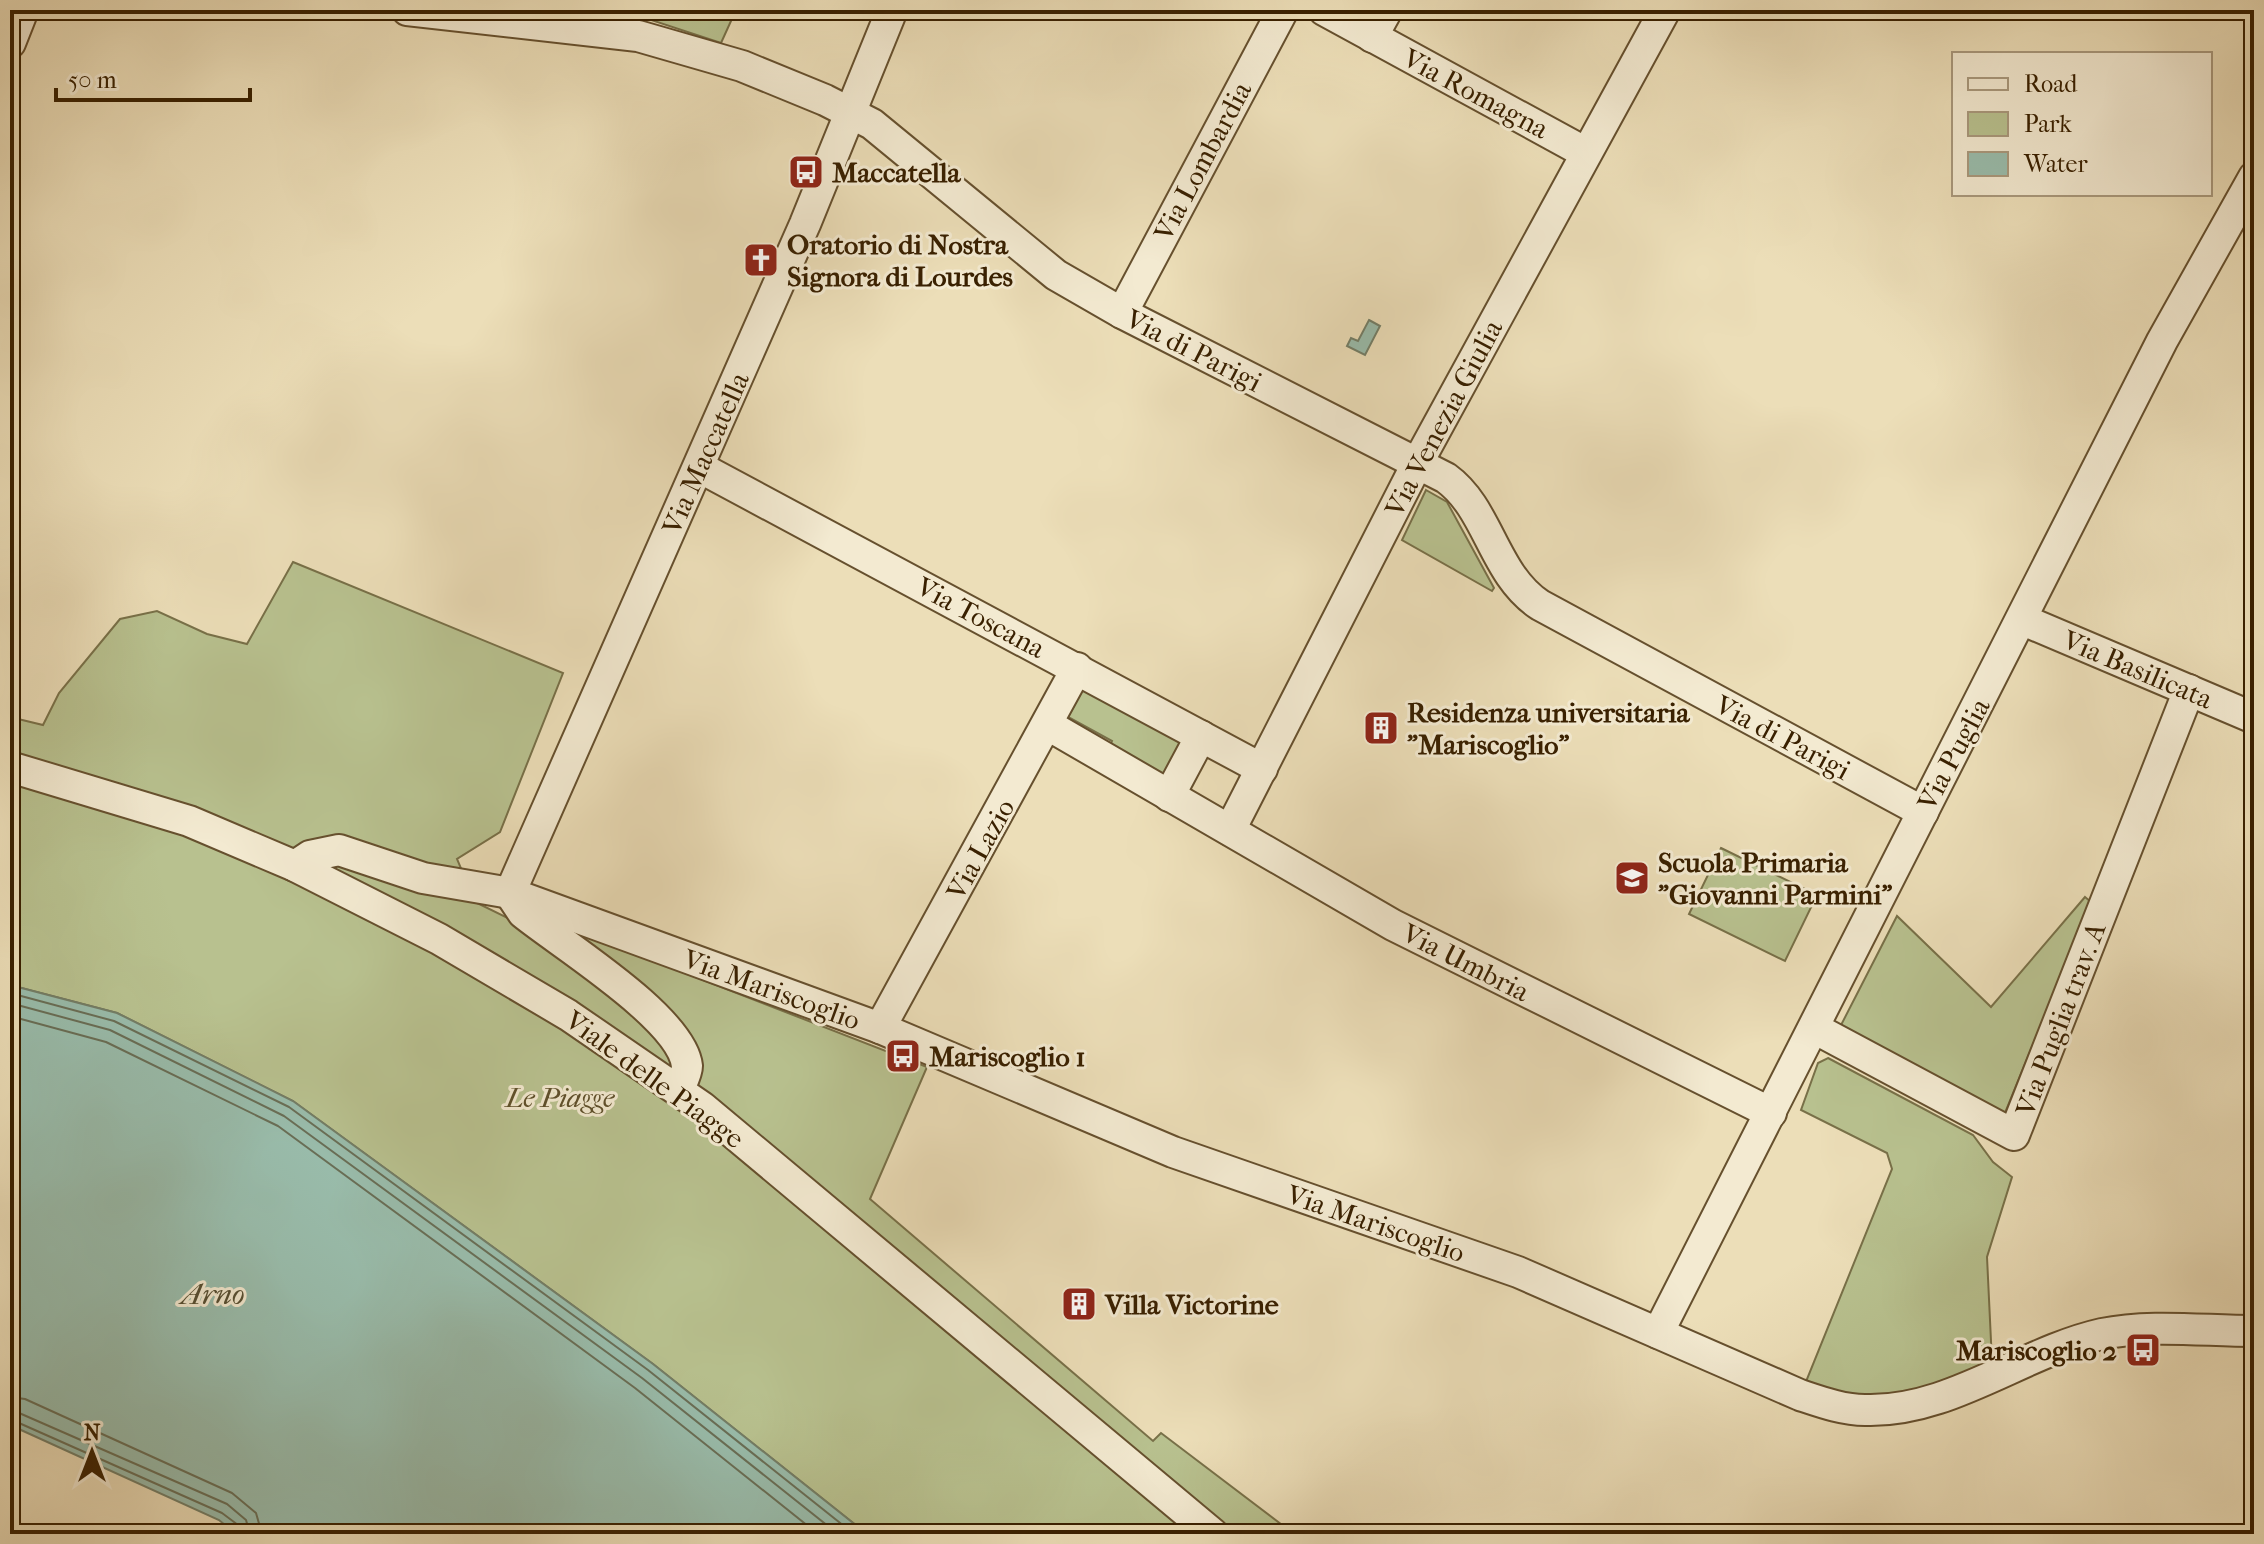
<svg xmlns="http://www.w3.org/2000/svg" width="2264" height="1544" font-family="'IM FELL French Canon',serif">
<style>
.green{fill:#b8c18f;stroke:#787048;stroke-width:2}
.water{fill:#99bcab;stroke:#737e67;stroke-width:2}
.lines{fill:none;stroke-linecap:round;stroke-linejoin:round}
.shore{stroke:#696e56;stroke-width:2}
.street-casing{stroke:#66502e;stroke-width:34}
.street{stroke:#f3ead1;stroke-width:30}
.labels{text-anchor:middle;stroke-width:6;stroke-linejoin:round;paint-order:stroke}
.street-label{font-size:28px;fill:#392000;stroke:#f3ead1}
.poi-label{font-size:28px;font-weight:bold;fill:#392000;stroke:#f3ead1;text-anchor:start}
.park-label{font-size:28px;font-style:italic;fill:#5f502b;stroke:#f3ead1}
.water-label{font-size:30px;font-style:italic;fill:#564f33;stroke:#f3ead1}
</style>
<rect width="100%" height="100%" fill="#ecdeb8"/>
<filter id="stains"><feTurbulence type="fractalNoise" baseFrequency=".0025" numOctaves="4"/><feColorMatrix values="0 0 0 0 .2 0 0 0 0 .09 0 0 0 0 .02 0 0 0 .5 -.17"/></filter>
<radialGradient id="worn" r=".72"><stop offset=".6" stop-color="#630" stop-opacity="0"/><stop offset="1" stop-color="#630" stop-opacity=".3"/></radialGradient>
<g class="green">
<path d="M655 10H736L721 43 651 20Z"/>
<path d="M1426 490 1447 502 1494 588 1492 591 1402 540Z"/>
<path d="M293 562 563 673 500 832 457 859 475 902 520 924 546 919 927 1067 870 1199 1153 1441 1161 1433 1294 1534H867L653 1364 293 1101 117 1013 10 985V717L43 725 59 693 120 619 157 611 207 634 247 644Z"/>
<path d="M1084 687 1186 743 1166 779 1109 748 1112 741 1068 717Z"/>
<path d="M1721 848 1817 895 1785 961 1689 914Z"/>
<path d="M2085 897 2091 902 2005 1113 1839 1029 1897 916 1991 1007Z"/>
<path d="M1828 1058 1973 1135 1993 1162 2012 1177 1987 1257 1992 1362 1904 1396 1867 1399 1805 1384 1892 1169 1887 1153 1801 1110 1818 1063Z"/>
</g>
<g class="water">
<path d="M1369 320 1380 326 1365 355 1347 346 1351 338 1358 341Z"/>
<path d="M10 985 117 1013 293 1101 653 1364 867 1534H236L219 1520 10 1425Z"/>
</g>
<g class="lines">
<g class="shore">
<path d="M10 993 114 1021 289 1107 648 1370 854 1534"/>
<path d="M10 1003 110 1030 284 1116 642 1378 838 1534"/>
<path d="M10 1016 106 1042 278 1126 635 1388 818 1534"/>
<path d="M10 1397 25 1399 232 1493 256 1513 262 1534"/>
<path d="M10 1409 227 1504 246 1520 250 1534"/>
<path d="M10 1419 222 1513 238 1525 240 1534"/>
</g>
<defs>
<g id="street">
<path d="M407 10 638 36 742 66 825 100 872 124 1056 275 1122 313 1446 478C1489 509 1493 574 1540 605L1923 812"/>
<path d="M1324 10 1586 153"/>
<path d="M1372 37 1387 10"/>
<path d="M10 43 23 10"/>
<path d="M1122 313 1283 10"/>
<path d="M699 467 1262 769"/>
<path d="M2023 620 2254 718"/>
<path d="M1048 725 1393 925 1771 1113"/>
<path d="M10 767 189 821 295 866 439 939 568 1015 702 1107 1213 1534"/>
<path d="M1169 796 1201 736"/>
<path d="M1230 830 1418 462 1665 10"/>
<path d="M295 866 310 856 339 850 423 878 510 893 880 1028 1173 1152 1518 1272 1800 1395C1821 1402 1843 1410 1865 1410 1949 1413 2022 1352 2102 1334 2151 1324 2204 1331 2254 1331"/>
<path d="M510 893 805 224 892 10"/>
<path d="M513 898 523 913C561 944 682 1018 687 1066 687 1073 682 1082 679 1089"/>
<path d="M880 1028 1077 668"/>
<path d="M1814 1028 2014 1135 2189 690"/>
<path d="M1658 1333 2162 341 2254 177"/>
</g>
</defs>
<use href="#street" class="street-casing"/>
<use href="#street" class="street"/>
</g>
<defs>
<symbol id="bus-square" viewBox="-11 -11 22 22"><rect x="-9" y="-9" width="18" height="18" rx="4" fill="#8f2418" stroke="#f3ead1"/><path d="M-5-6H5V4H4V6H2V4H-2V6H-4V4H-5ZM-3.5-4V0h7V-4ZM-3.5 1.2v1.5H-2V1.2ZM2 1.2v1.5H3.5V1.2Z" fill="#fff"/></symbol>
<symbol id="church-square" viewBox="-11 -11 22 22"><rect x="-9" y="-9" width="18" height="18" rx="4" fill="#8f2418" stroke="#f3ead1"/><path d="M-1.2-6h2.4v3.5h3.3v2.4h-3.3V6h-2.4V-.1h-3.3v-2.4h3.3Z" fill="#fff"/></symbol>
<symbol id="building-square" viewBox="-11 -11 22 22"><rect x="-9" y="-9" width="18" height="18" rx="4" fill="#8f2418" stroke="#f3ead1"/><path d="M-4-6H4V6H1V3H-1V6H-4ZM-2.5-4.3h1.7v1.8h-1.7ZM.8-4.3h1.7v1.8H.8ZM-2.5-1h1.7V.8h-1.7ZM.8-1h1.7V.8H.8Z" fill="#fff"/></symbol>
<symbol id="school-square" viewBox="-11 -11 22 22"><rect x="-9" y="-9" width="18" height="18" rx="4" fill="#8f2418" stroke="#f3ead1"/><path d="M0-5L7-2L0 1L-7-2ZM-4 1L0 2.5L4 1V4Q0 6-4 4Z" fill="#fff"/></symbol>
</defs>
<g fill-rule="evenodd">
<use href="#bus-square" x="786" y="152" width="40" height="40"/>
<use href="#church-square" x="741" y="240" width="40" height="40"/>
<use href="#building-square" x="1361" y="708" width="40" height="40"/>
<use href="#school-square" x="1612" y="858" width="40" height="40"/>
<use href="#bus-square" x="883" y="1036" width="40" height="40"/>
<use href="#building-square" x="1059" y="1284" width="40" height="40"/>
<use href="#bus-square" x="2123" y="1330" width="40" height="40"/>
</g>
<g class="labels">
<g class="street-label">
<text transform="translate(1476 93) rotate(28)" y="10">Via Romagna</text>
<text transform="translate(1202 161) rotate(-62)" y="10">Via Lombardia</text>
<text transform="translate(1194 350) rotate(27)" y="10">Via di Parigi</text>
<text transform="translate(1443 418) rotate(-62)" y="10">Via Venezia Giulia</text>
<text transform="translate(705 453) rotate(-66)" y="10">Via Maccatella</text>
<text transform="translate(981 617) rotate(28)" y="10">Via Toscana</text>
<text transform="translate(2138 669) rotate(23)" y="10">Via Basilicata</text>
<text transform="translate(1783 737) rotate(28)" y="10">Via di Parigi</text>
<text transform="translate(1953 754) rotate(-62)" y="10">Via Puglia</text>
<text transform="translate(980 849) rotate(-61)" y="10">Via Lazio</text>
<text transform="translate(1466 962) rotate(27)" y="10">Via Umbria</text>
<text transform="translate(772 989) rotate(20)" y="10">Via Mariscoglio</text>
<text transform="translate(2060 1019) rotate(-69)" y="10">Via Puglia trav. A</text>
<text transform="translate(655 1079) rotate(36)" y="10">Viale delle Piagge</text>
<text transform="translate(1376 1223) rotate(19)" y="10">Via Mariscoglio</text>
</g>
<g class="poi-label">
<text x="832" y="182">Maccatella</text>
<text x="787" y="254">Oratorio di Nostra<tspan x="787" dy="32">Signora di Lourdes</tspan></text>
<text x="1407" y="722">Residenza universitaria<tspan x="1407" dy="32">"Mariscoglio"</tspan></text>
<text x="1658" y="872">Scuola Primaria<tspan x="1658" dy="32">"Giovanni Parmini"</tspan></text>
<text x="929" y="1066">Mariscoglio 1</text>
<text x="1105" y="1314">Villa Victorine</text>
<text x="2117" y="1360" text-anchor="end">Mariscoglio 2</text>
</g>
<g class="park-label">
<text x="560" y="1107">Le Piagge</text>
</g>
<g class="water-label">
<text x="213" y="1304">Arno</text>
</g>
</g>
<rect width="2264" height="1544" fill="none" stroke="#ecdeb8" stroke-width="40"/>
<rect x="12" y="12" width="2240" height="1520" fill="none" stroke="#392000" stroke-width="4"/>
<rect x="20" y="20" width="2224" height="1504" fill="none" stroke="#392000" stroke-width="2"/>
<rect x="1952" y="52" width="260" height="144" fill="#f3ead1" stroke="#a9997d" stroke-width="2"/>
<rect x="1968" y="78" width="40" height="12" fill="#f3ead1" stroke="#a9997d" stroke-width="2"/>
<text x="2024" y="92" font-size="24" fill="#392000">Road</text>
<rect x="1968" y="112" width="40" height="24" fill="#b8c18f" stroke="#a9997d" stroke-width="2"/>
<text x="2024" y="132" font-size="24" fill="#392000">Park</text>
<rect x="1968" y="152" width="40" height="24" fill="#99bcab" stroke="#a9997d" stroke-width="2"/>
<text x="2024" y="172" font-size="24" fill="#392000">Water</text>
<g transform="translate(92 1452)" stroke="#f3ead1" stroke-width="6" paint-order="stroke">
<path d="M0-6L14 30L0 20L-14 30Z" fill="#392000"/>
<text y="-12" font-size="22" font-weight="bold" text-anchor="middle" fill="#392000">N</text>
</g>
<path d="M56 88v12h194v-12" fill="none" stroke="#392000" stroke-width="4"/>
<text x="68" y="88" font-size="24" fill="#392000" stroke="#f3ead1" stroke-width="6" paint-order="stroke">50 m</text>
<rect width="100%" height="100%" filter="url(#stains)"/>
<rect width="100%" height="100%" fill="url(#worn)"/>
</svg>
